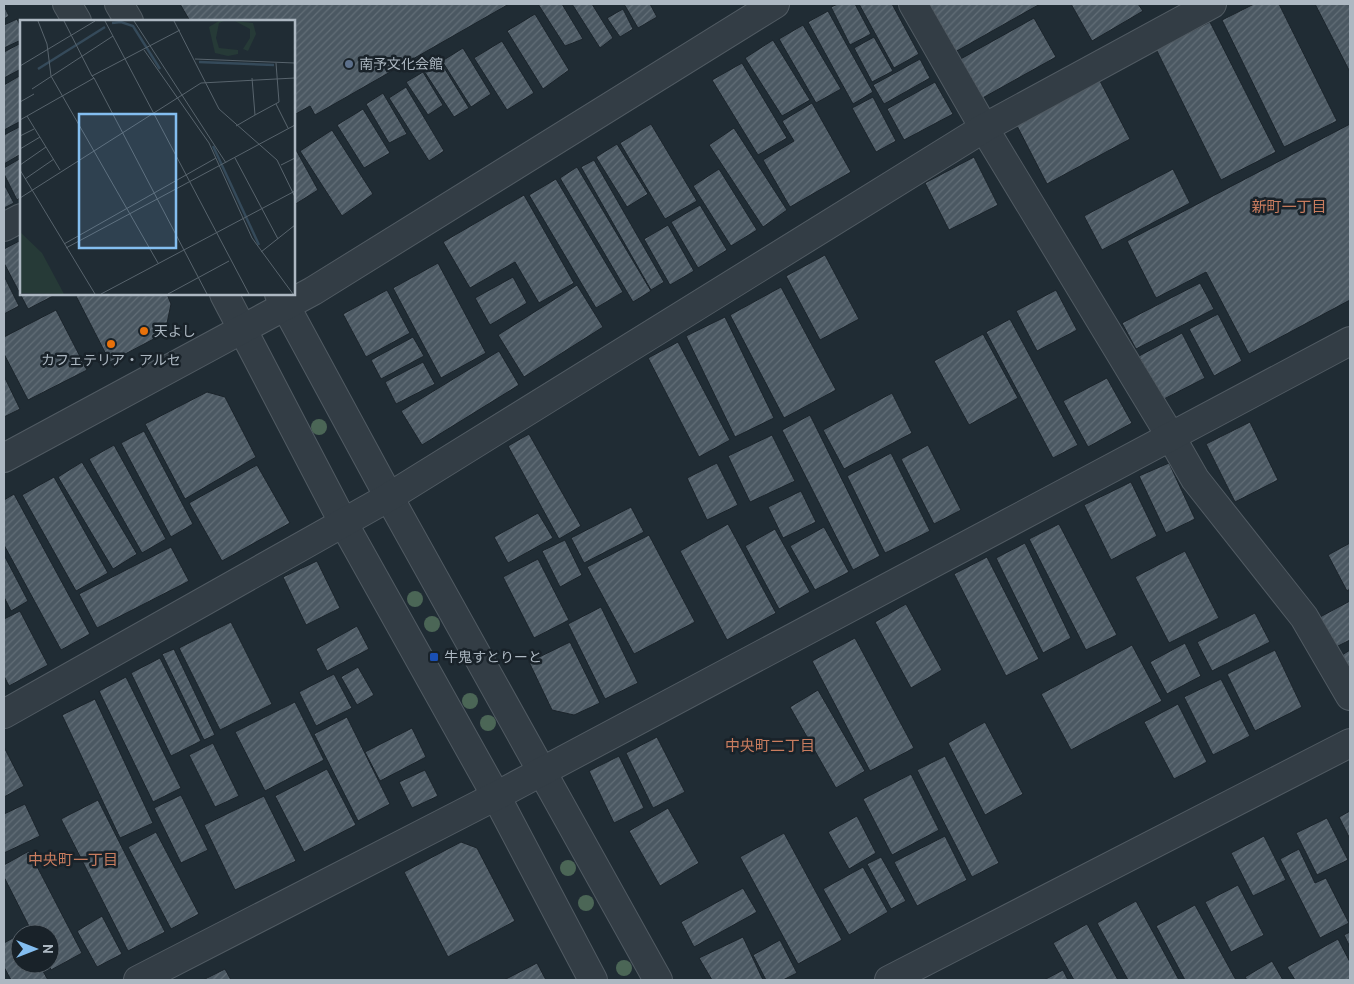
<svg xmlns="http://www.w3.org/2000/svg" width="1354" height="984" font-family="Cabin,'Noto Sans JP',sans-serif">
<style>
.building{fill:url(#building-hatch);stroke:#1b242b}
.lines{fill:none;stroke-linecap:round;stroke-linejoin:round}
.minor-casing{stroke:#515b63;stroke-width:30}
.minor{stroke:#333d45;stroke-width:28}
.tree{fill:#4b6656}
.service-dot{fill:#5c6f8a;stroke:#192229;stroke-width:2}
.food-dot{fill:#e8710a;stroke:#192229;stroke-width:2}
.transit-dot{fill:#1a4fb4;stroke:#192229;stroke-width:2}
.labels{text-anchor:middle;stroke-width:5;stroke-linejoin:round;paint-order:stroke}
.poi-label{font-size:14px;fill:#adb8c2;stroke:#192229;text-anchor:start}
.neighbourhood-label{font-size:15px;fill:#ca7d5f;stroke:#192229}
.inset-river{fill:none;stroke:#354a5a;stroke-width:2.5}
.inset-road{fill:none;stroke:#58646d;stroke-width:1}
.view{fill:#84bef0;fill-opacity:0.15;stroke:#84bef0;stroke-width:2.5}
.inset-edge{fill:none;stroke:#adb8c2;stroke-width:2.5}
</style>
<defs>
<pattern id="building-hatch" width="6" height="6" patternUnits="userSpaceOnUse" patternTransform="scale(1.25)"><rect width="6" height="6" fill="#4b5862"/><path d="M-1 1l2-2M0 6l6-6M5 7l2-2" fill="none" stroke="#626e77"/></pattern>
</defs>
<rect width="100%" height="100%" fill="#202c34"/>
<g class="building">
<path d="M180 4H509L315 115 310 106 294 115V21H190Z"/>
<path d="M538 4H562L583 39 565 46Z"/>
<path d="M572 4H592L613 38 600 48Z"/>
<path d="M624 4H650L657 17 638 28Z"/>
<path d="M838 4H855L871 34 850 45 831 7Z"/>
<path d="M859 4H892L919 54 894 68Z"/>
<path d="M927 4H1040L955 52Z"/>
<path d="M1071 4H1138L1143 11 1092 41Z"/>
<path d="M1254 4H1279L1337 121 1284 147 1222 20Z"/>
<path d="M1315 4H1350V72Z"/>
<path d="M4 6 9 16 4 19Z"/>
<path d="M623 9 633 29 620 37 607 18Z"/>
<path d="M828 11 873 92 853 104 808 22Z"/>
<path d="M535 14 569 70 543 89 507 31Z"/>
<path d="M1034 18 1056 57 979 100 957 61Z"/>
<path d="M17 19 21 27V40L4 48V25Z"/>
<path d="M1210 22 1276 152 1221 180 1156 49Z"/>
<path d="M803 25 841 89 816 103 779 39Z"/>
<path d="M874 37 893 71 872 82 854 48Z"/>
<path d="M773 40 810 100 782 116 745 58Z"/>
<path d="M502 41 534 93 507 110 474 58Z"/>
<path d="M21 43V69L4 78V52Z"/>
<path d="M463 48 491 94 471 107 442 61Z"/>
<path d="M920 59 930 78 884 104 873 85Z"/>
<path d="M440 61 469 108 454 117 424 71Z"/>
<path d="M742 63 787 138 758 155 712 80Z"/>
<path d="M423 72 443 105 428 115 406 82Z"/>
<path d="M21 75V121L4 130V85Z"/>
<path d="M1099 79 1130 139 1047 184 1016 124Z"/>
<path d="M935 82 953 114 904 140 887 109Z"/>
<path d="M406 87 444 151 429 161 389 98Z"/>
<path d="M383 93 407 134 389 143 366 104Z"/>
<path d="M873 97 896 141 876 152 852 108Z"/>
<path d="M812 103 851 172 790 207 763 160 794 141 782 121Z"/>
<path d="M363 109 390 153 364 168 337 125Z"/>
<path d="M651 124 697 201 665 219 620 143Z"/>
<path d="M1350 124V300L1249 354 1206 272 1156 298 1127 241Z"/>
<path d="M21 126V154L4 164V135Z"/>
<path d="M734 128 787 210 763 227 709 145Z"/>
<path d="M332 130 373 194 342 216 300 151Z"/>
<path d="M617 144 648 194 627 207 596 157Z"/>
<path d="M295 148 318 190 294 205V149Z"/>
<path d="M974 157 998 205 949 230 925 183Z"/>
<path d="M21 158V197L17 200 4 174V168Z"/>
<path d="M594 160 664 282 651 290 581 167Z"/>
<path d="M577 167 651 291 633 302 560 178Z"/>
<path d="M719 169 757 230 731 246 693 186Z"/>
<path d="M1173 169 1190 203 1102 250 1084 216Z"/>
<path d="M556 179 623 292 596 308 529 195Z"/>
<path d="M4 184 14 203 4 208Z"/>
<path d="M524 195 574 283 539 303 515 262 470 288 443 242Z"/>
<path d="M700 205 727 250 698 268 671 222Z"/>
<path d="M668 225 694 271 670 285 644 239Z"/>
<path d="M21 240V294H57L28 309 4 263V249Z"/>
<path d="M825 255 859 319 820 340 786 276Z"/>
<path d="M438 263 486 353 441 378 393 288Z"/>
<path d="M4 276 19 306 4 314Z"/>
<path d="M513 277 527 303 490 325 475 298Z"/>
<path d="M1200 283 1214 309 1136 349 1122 323Z"/>
<path d="M577 285 603 327 524 377 498 335Z"/>
<path d="M781 287 836 390 784 418 730 315Z"/>
<path d="M387 290 410 333 366 357 343 314Z"/>
<path d="M1056 290 1077 330 1037 351 1016 311Z"/>
<path d="M75 294H167L171 304 165 333 110 362Z"/>
<path d="M56 310 87 370 28 400 4 354V337Z"/>
<path d="M1218 314 1242 361 1214 376 1189 329Z"/>
<path d="M725 317 774 418 735 437 686 336Z"/>
<path d="M1010 319 1078 445 1053 458 986 332Z"/>
<path d="M1182 333 1205 378 1162 400 1139 356Z"/>
<path d="M983 334 1018 398 969 425 934 361Z"/>
<path d="M413 337 424 356 381 379 371 360Z"/>
<path d="M678 342 730 440 699 457 648 358Z"/>
<path d="M499 351 519 385 422 445 401 411Z"/>
<path d="M423 362 435 384 396 404 385 382Z"/>
<path d="M4 376 20 409 4 417Z"/>
<path d="M1107 378 1132 423 1088 447 1063 401Z"/>
<path d="M207 392 225 397 256 457 185 499 145 424Z"/>
<path d="M892 393 912 433 844 469 823 430Z"/>
<path d="M810 415 880 556 853 570 782 430Z"/>
<path d="M1250 422 1278 480 1235 502 1206 444Z"/>
<path d="M144 431 193 524 171 537 121 443Z"/>
<path d="M529 434 581 526 559 539 508 446Z"/>
<path d="M772 435 795 481 750 502 728 456Z"/>
<path d="M114 445 166 539 142 553 89 459Z"/>
<path d="M928 445 961 510 934 524 901 459Z"/>
<path d="M891 453 930 531 885 553 847 476Z"/>
<path d="M82 462 137 554 113 569 58 477Z"/>
<path d="M717 463 738 505 707 520 687 478Z"/>
<path d="M1169 463 1195 519 1166 533 1139 476Z"/>
<path d="M257 465 290 523 222 561 189 503Z"/>
<path d="M54 477 108 573 76 591 22 495Z"/>
<path d="M1131 482 1157 536 1111 560 1084 505Z"/>
<path d="M801 491 816 522 783 538 768 507Z"/>
<path d="M14 494 90 634 61 650 4 545V500Z"/>
<path d="M631 507 644 532 584 563 571 538Z"/>
<path d="M538 513 553 538 508 563 494 537Z"/>
<path d="M728 524 776 613 727 640 680 551Z"/>
<path d="M1059 524 1117 635 1086 650 1029 539Z"/>
<path d="M824 527 849 572 815 590 790 546Z"/>
<path d="M775 529 810 592 779 609 745 546Z"/>
<path d="M649 535 695 622 634 654 587 567Z"/>
<path d="M565 540 582 575 560 587 542 551Z"/>
<path d="M1025 543 1071 638 1043 653 996 558Z"/>
<path d="M1350 543V589L1347 591 1328 555Z"/>
<path d="M171 547 189 581 97 628 79 594Z"/>
<path d="M1185 551 1219 618 1169 643 1135 577Z"/>
<path d="M4 555 28 601 11 611 4 597Z"/>
<path d="M987 557 1039 659 1006 676 954 574Z"/>
<path d="M538 559 569 620 534 638 503 577Z"/>
<path d="M317 561 340 608 306 625 283 577Z"/>
<path d="M1350 601V640L1336 647 1320 617Z"/>
<path d="M906 604 942 670 911 688 875 622Z"/>
<path d="M601 607 638 683 605 699 568 624Z"/>
<path d="M20 611 48 665 9 686 4 676V619Z"/>
<path d="M1255 613 1270 642 1212 671 1197 642Z"/>
<path d="M231 622 272 704 220 730 179 648Z"/>
<path d="M357 626 369 649 327 671 316 649Z"/>
<path d="M855 638 914 748 870 771 812 661Z"/>
<path d="M570 642 600 703 574 715 552 710 529 662Z"/>
<path d="M1185 643 1201 676 1167 694 1150 662Z"/>
<path d="M1132 645 1162 701 1071 750 1041 694Z"/>
<path d="M174 649 215 735 204 740 162 654Z"/>
<path d="M1275 650 1302 707 1255 731 1227 674Z"/>
<path d="M1350 650V671L1342 655Z"/>
<path d="M160 658 201 741 171 756 131 673Z"/>
<path d="M358 667 374 695 357 705 341 677Z"/>
<path d="M334 674 352 708 316 726 299 692Z"/>
<path d="M126 677 181 788 153 802 99 691Z"/>
<path d="M1221 679 1250 736 1213 755 1184 697Z"/>
<path d="M818 690 865 771 836 788 790 707Z"/>
<path d="M95 699 153 823 120 838 62 715Z"/>
<path d="M295 702 324 760 265 791 235 732Z"/>
<path d="M1178 704 1207 762 1174 779 1144 722Z"/>
<path d="M347 717 390 804 358 821 314 734Z"/>
<path d="M985 722 1023 794 985 815 948 743Z"/>
<path d="M412 728 426 757 380 781 365 752Z"/>
<path d="M657 737 685 792 653 808 626 753Z"/>
<path d="M213 743 239 796 215 807 189 755Z"/>
<path d="M4 747 24 786 4 797Z"/>
<path d="M619 756 644 808 614 823 589 771Z"/>
<path d="M945 756 999 863 972 877 917 770Z"/>
<path d="M327 769 356 825 304 852 275 796Z"/>
<path d="M425 770 438 796 412 808 399 782Z"/>
<path d="M911 774 939 830 892 855 863 799Z"/>
<path d="M181 795 208 850 181 863 154 808Z"/>
<path d="M264 796 296 861 235 890 204 825Z"/>
<path d="M98 800 165 932 128 951 61 819Z"/>
<path d="M25 804 40 836 4 853V814Z"/>
<path d="M668 808 699 863 660 886 629 831Z"/>
<path d="M1350 811V839L1339 817Z"/>
<path d="M857 816 876 853 849 869 828 832Z"/>
<path d="M1327 818 1348 860 1317 875 1296 833Z"/>
<path d="M156 832 199 914 171 929 128 847Z"/>
<path d="M784 833 842 940 798 964 740 857Z"/>
<path d="M945 836 967 880 917 906 894 862Z"/>
<path d="M1264 836 1286 880 1253 896 1231 853Z"/>
<path d="M461 842 477 848 515 921 448 957 404 872Z"/>
<path d="M1299 849 1315 883 1326 878 1349 923 1320 938 1280 859Z"/>
<path d="M29 851 82 953 51 970 49 964 50 934H33L4 877V865Z"/>
<path d="M881 857 906 901 891 909 867 864Z"/>
<path d="M863 867 888 912 849 935 823 889Z"/>
<path d="M1238 885 1264 935 1231 952 1205 902Z"/>
<path d="M743 888 757 912 694 947 681 922Z"/>
<path d="M1136 901 1179 980H1128L1097 923Z"/>
<path d="M1195 905 1236 980H1185L1156 926Z"/>
<path d="M102 916 122 954 97 967 77 931Z"/>
<path d="M1087 924 1118 980H1074L1053 943Z"/>
<path d="M1350 932V947L1344 935Z"/>
<path d="M20 934V964H39L48 980H11L4 967V943Z"/>
<path d="M743 937 763 980H712L699 958Z"/>
<path d="M1338 939 1350 962V980H1295L1287 967Z"/>
<path d="M780 940 797 973 783 980H766L753 955Z"/>
<path d="M1272 961 1283 980H1247L1245 977Z"/>
<path d="M537 963 546 980H504Z"/>
<path d="M225 969 231 980H203Z"/>
<path d="M1063 970 1068 980H1044Z"/>
</g>
<g class="lines">
<defs>
<g id="minor">
<path d="M67 4 77 21"/>
<path d="M119 4 129 21"/>
<path d="M913 4 984 128 1171 437 1195 479 1304 617 1350 696"/>
<path d="M4 227 21 218"/>
<path d="M224 294 344 524 496 796 593 980"/>
<path d="M279 294 389 497 658 980"/>
<path d="M4 458 313 291 775 4"/>
<path d="M4 714 389 497 984 128 1212 4"/>
<path d="M138 980 496 796 1350 341"/>
<path d="M889 980 1350 743"/>
</g>
</defs>
<use href="#minor" class="minor-casing"/>
<use href="#minor" class="minor"/>
</g>
<g class="tree">
<circle cx="319" cy="427" r="8"/>
<circle cx="415" cy="599" r="8"/>
<circle cx="432" cy="624" r="8"/>
<circle cx="470" cy="701" r="8"/>
<circle cx="488" cy="723" r="8"/>
<circle cx="568" cy="868" r="8"/>
<circle cx="586" cy="903" r="8"/>
<circle cx="624" cy="968" r="8"/>
</g>
<circle class="service-dot" cx="349" cy="64" r="5"/>
<g class="food-dot">
<circle cx="144" cy="331" r="5"/>
<circle cx="111" cy="344" r="5"/>
</g>
<rect class="transit-dot" x="429" y="652" width="10" height="10" rx="2.5"/>
<g class="labels">
<g class="poi-label">
<text x="359" y="69">南予文化会館</text>
<text x="154" y="336">天よし</text>
<text x="111" y="365" text-anchor="middle">カフェテリア・アルセ</text>
<text x="444" y="662">牛鬼すとりーと</text>
</g>
<g class="neighbourhood-label">
<text x="1289" y="212">新町一丁目</text>
<text x="770" y="751">中央町二丁目</text>
<text x="73" y="865">中央町一丁目</text>
</g>
</g>
<g transform="translate(20 20)">
<rect width="275" height="275" fill="#202c34"/>
<path d="M199 1H204L199 3 196 18 199 28 218 30V34L208 36 195 33 189 7ZM215 1 233 3 236 14 228 31 223 29 230 18V9ZM0 212 22 233 44 274 0 273Z" fill="#263a37"/>
<path class="inset-river" d="M92 3 101 2 113 6 140 49M179 42 254 45M18 49 85 7M193 126 239 225"/>
<path class="inset-road" d="M18 1 27 24 31 56 138 243M44 1 72 56M85 1 229 274M114 1 206 143M154 1 199 89 257 140 275 177M124 30 189 123 232 218 273 274M175 39 275 43M0 46 75 1M74 58 187 274M12 69 93 16M0 82 14 74M256 84 268 108M235 95 259 82 256 43M7 96 40 150M0 100 74 58 72 56 160 10M216 106 235 95 232 58M0 116 14 109M0 129 20 117M215 138 258 219M0 145 26 127M261 145 275 138M0 150 75 274M5 159 34 139M0 178 181 63 275 58M44 224 196 138M46 228 275 105M241 232 275 205M81 274 275 171M148 274 209 241"/>
<path class="view" d="M59 94H156V228H59Z"/>
<rect width="275" height="275" class="inset-edge"/>
</g>
<rect width="1354" height="984" fill="none" stroke="#adb8c2" stroke-width="10"/>
<g transform="translate(35 949) rotate(90)"><circle r="24" fill="#192229" stroke="#545e66"/>
<path d="M0-4L9 19L0 12L-9 19Z" fill="#84bef0"/>
<text y="-8" font-size="14" font-weight="bold" text-anchor="middle" fill="#adb8c2">N</text>
</g>
</svg>
